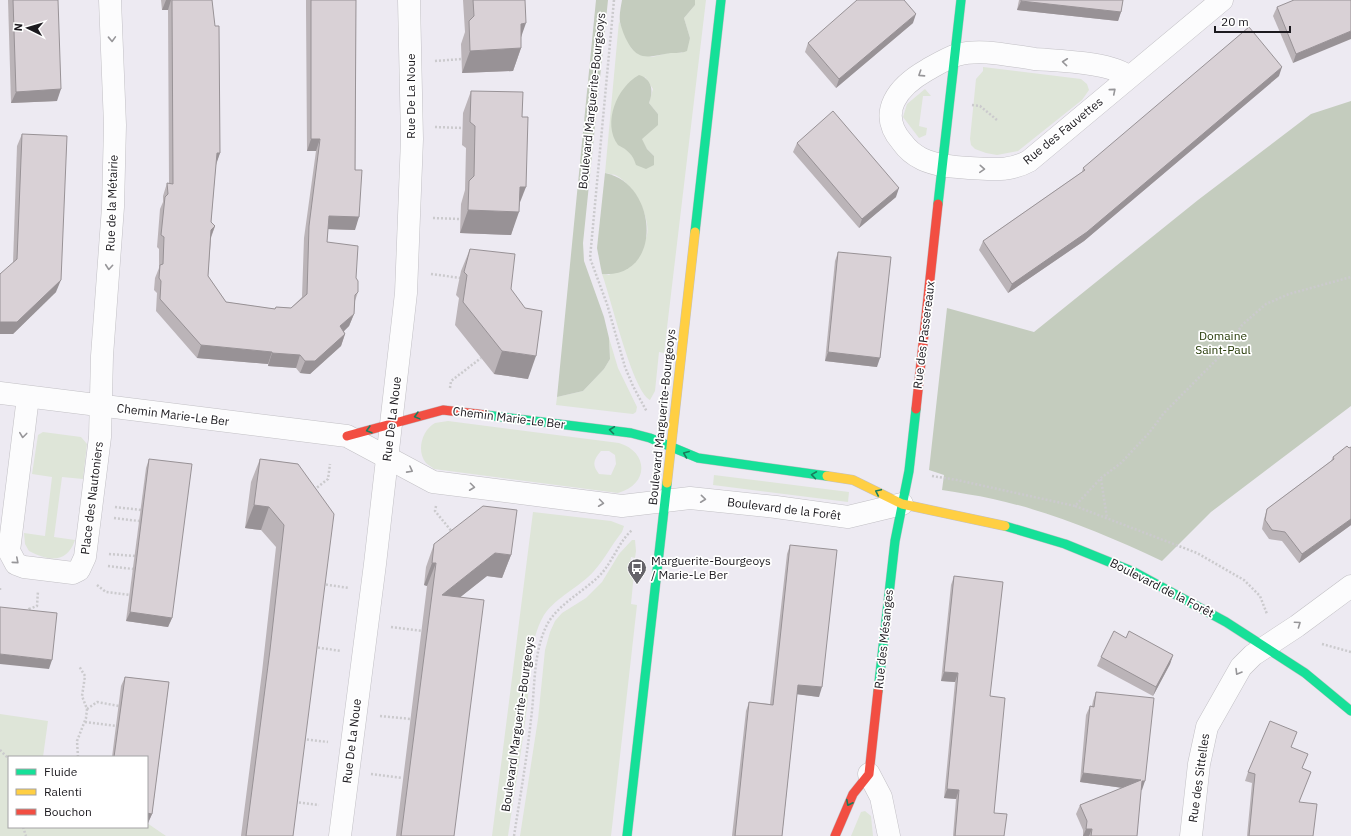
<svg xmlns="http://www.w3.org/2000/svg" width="1351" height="836" font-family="'IBM Plex Sans',sans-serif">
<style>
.green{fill:#dee5d8;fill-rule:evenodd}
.forest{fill:#c4ccbe}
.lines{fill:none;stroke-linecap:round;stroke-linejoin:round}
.street-casing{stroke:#c2c0c5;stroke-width:23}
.fast-casing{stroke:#c2c0c5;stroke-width:10}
.slow-casing{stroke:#c2c0c5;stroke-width:10}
.jam-casing{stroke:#c2c0c5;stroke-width:10}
.path{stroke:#cbcacd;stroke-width:2.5;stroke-dasharray:2 2;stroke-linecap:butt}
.street{stroke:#fcfcfd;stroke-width:22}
.fast{stroke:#16e098;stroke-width:9}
.slow{stroke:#ffcf43;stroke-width:9}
.jam{stroke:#f24e42;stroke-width:9}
.wall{fill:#bbb4b8}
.shaded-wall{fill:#989296}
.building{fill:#d9d1d6;stroke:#989296}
.oneway{stroke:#979699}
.oneway2{stroke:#197d5c}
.labels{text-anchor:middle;stroke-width:3.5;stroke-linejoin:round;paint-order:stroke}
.street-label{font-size:12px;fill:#1c1a1f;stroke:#fff}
.park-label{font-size:12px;fill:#253906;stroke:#fff}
.poi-label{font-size:12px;fill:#1c1a1f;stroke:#fff;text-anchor:start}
</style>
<rect width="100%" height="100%" fill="#edeaf2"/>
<g class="green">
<path d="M695 0H706L664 353 659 352 655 391 650 400C632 390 611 298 602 274L609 275C616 268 641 247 645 240 655 223 633 184 617 176 614 174 609 174 605 173L619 21 632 49 652 57 672 52 682 53 690 38 684 18 695 5ZM645 77 653 89 649 103 658 114 649 132 641 139 647 149 654 156H633L626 149Z"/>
<path d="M983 67 1081 79 1087 84 1089 90 1082 100 1018 151 997 155 986 153 975 149 971 145 970 139 976 79 983 71Z"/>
<path d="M925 89 931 96H923L919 126 927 128 926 135 919 138 903 117 907 104Z"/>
<path d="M609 338 618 368 637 407 636 412 633 414 624 413 556 405 557 397 583 391 604 369 610 359Z"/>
<path d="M448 421 619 443C649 452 649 485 618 493L434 469C432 467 428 465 426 463 416 451 422 430 435 423 439 422 444 422 448 421ZM601 451H609L615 455 616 464 611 475 599 474C592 465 593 460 601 451Z"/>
<path d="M43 432 81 437 87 444 83 479 62 477 54 537 75 540C67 564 48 561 29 551L25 544 24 533 45 536 52 477 32 474 38 435Z"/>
<path d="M714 475 849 492 848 502 713 485Z"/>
<path d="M533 512 611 521 624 526 622 532C612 544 605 559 594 571 580 587 556 597 544 615 528 642 531 677 527 707 522 750 514 793 508 836H492Z"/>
<path d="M632 540H635L636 551 635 558 631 557 629 572 634 573 631 604 637 605 611 836H520L538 719 545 650 550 632 555 621 562 613 586 598 602 582 619 554Z"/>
<path d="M0 714 48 721 43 757H9V827H147V823L166 836H0Z"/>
<path d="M865 811 871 816 873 836H851L861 812Z"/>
</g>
<g class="forest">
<path d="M596 0H608L583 243 584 261 604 317 609 338 610 359 604 369 583 391 557 397Z"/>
<path d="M622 0H695V5L684 18 690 38 687 51C680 54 673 52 665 54 657 55 646 59 638 54 629 49 622 31 620 22 619 15 621 6 622 0Z"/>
<path d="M639 75C652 79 654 91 649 103L658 114V125L642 139 647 149 654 156V165L646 169 636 165C633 155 628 150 618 145 602 123 617 87 639 75Z"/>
<path d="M1351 101V406L1211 512 1162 561C1107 535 1052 512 993 499 976 495 959 493 942 490L944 475 929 470 947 308 1034 332 1198 200 1311 114Z"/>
<path d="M605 173C658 183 664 279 602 274L597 248Z"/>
</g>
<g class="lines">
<defs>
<g id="street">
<path d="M1129 77C1112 62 1059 61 1035 59 1011 56 981 48 957 55 947 58 936 65 927 70 899 86 876 112 902 142 907 149 914 155 922 159 937 166 955 167 970 168 992 169 1009 172 1029 161L1222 0"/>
<path d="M0 393 347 436 433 482 622 506 690 498 776 507 848 517 902 504"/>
<path d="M28 397 9 551 16 564 24 567 73 573 79 570 85 557 100 437 102 356 113 207 115 125 110 0"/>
<path d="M869 774 881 797 889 836"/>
<path d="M340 836 375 564 406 293 412 139 409 0"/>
<path d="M1191 836 1199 764 1207 727 1241 667 1253 655 1297 626 1351 586"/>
</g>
<g id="fast">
<path d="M938 204 961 0"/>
<path d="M695 232 721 0"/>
<path d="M486 415 631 433 650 438 698 458 827 476"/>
<path d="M1005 526 1065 544 1134 572 1226 622 1305 673 1351 711"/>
<path d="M878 691 895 541 909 471 916 409"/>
<path d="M627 836 667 483"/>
</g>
<g id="slow">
<path d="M827 476 853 480 902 504 1005 526"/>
<path d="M667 483 695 232"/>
</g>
<g id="jam">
<path d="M916 409 938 204"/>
<path d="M347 436 443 410 486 415"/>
<path d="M835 836 853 794 869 774 878 691"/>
</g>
</defs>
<use href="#street" class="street-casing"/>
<use href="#fast" class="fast-casing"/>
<use href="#slow" class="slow-casing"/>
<use href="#jam" class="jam-casing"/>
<g class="path">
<path d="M614 0 590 258 607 304 625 367 633 386 647 412"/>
<path d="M435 61 462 59"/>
<path d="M972 105 980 106 997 120"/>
<path d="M435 127 463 128"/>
<path d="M433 218 460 219"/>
<path d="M431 274 461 278"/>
<path d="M450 388 451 381 481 358"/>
<path d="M932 476 957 480 1075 506 1101 478 1121 463 1149 433 1164 413 1227 349 1242 325 1266 304 1289 294 1351 277"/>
<path d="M1101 479 1107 518"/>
<path d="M314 490 328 479 330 464"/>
<path d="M436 506 435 511 453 533"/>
<path d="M1075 506 1197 553 1244 580 1260 596 1267 614"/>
<path d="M115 507 141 510"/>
<path d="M114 518 139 521"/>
<path d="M109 554 135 556"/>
<path d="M108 566 133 569"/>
<path d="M322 584 349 588"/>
<path d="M97 585 106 592 130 595"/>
<path d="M0 588V592"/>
<path d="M28 613 29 609 37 606 38 591"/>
<path d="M391 627 422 631"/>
<path d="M1322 644 1351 652"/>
<path d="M314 647 341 651"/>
<path d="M87 709 97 702 119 706"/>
<path d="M380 716 411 719"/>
<path d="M85 722 116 726"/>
<path d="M303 739 328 742"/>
<path d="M0 750 9 759"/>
<path d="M78 757 77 741 86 718 87 709 82 696 85 676 79 666"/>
<path d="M371 774 402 778"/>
<path d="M295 802 319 805"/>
<path d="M23 827 26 836"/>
<path d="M514 836C520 797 527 758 531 719 535 690 533 656 545 629 555 605 583 593 601 574 613 561 618 543 632 530"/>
</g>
<use href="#street" class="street"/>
<use href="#fast" class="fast"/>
<use href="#slow" class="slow"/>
<use href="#jam" class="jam"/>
</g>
<g class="wall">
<path d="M8 0H58L57 101 11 103Z"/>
<path d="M161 0H212L220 153 216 163 211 222 215 226 211 238 208 276 226 302 275 309 276 307 291 308 302 297 304 238 316 151H307L306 7V0H356L355 230 328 229 327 242 356 278 358 292 355 301 354 314 349 326 344 331 345 334 341 346 310 374 300 373 296 368 268 366V364L197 358 156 311 157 293 154 290 155 278 159 268V249L157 247 160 209 163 202V196L167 183H169L168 10H162Z"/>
<path d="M463 0H525L521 37V48L513 71 462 73 461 44 465 32Z"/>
<path d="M1019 0H1123L1121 12 1118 21 1017 10Z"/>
<path d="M1351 0 1293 63 1273 16 1277 7Z"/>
<path d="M913 23 836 88 805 52 808 43Z"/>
<path d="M1279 76 1084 241 1008 293 979 250 983 241 1082 172 1083 168Z"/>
<path d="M471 91 520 204 511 235 460 233 461 204 465 190 466 148 462 145 463 113Z"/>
<path d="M22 134 56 292 13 334V263L17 146Z"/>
<path d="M797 143 896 197 859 228 793 152Z"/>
<path d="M470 249 511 289 528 379 494 374 455 325 459 298 456 295 461 271Z"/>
<path d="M838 252 877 367 825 361 835 261Z"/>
<path d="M1351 447V525L1299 563 1282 541 1269 539 1262 529 1264 519 1267 509 1331 461 1333 457Z"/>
<path d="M149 459 172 618 168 627 126 621 146 468Z"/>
<path d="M260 459 298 464 293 836H241L262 672 276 547 261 530 245 528 251 482Z"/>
<path d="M434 544 511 555 502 578 487 576 460 597 454 836H396L427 586 424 585 426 567Z"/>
<path d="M790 545 819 697 797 694 782 836H732L746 711 749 702 770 704 787 554Z"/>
<path d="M954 576 990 696 994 813 1004 836H953L956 799 944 798 955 682 941 681 951 585Z"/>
<path d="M1126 638 1173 655 1170 664 1153 696 1097 666 1101 657Z"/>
<path d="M125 677 169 682 152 814 148 823H147V757H112L121 686Z"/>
<path d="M1096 692 1142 790H1141L1137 836H1083V830L1076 814 1080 805 1123 788 1080 782 1086 715 1090 706H1092L1093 701Z"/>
<path d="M1291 747 1302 768 1299 802 1313 836H1247L1252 783 1245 781 1248 772Z"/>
</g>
<g class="shaded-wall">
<path d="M166 0H171L168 10H162Z"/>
<path d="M1021 1 1121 12 1118 21 1017 10Z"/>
<path d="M916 14 913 23 836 88 839 79Z"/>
<path d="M526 23 518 46 521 24Z"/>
<path d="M1351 31V39L1293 63 1296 54Z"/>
<path d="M521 48 513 71 462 73 470 51Z"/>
<path d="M1282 67 1279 76 1084 241 1008 293 1012 284Z"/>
<path d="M61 89 57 101 11 103 16 92Z"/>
<path d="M311 139H320L316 151H307Z"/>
<path d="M217 153H220L216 165Z"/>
<path d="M520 187H526L517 210Z"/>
<path d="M899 188 896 197 859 228 862 219Z"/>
<path d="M468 210 519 212 511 235 460 233Z"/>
<path d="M329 216 359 217 355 230 325 229Z"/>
<path d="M215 226 210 239 211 230Z"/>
<path d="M61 280 56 292 13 334H0V322Z"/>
<path d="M354 314 349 326 336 339 340 326Z"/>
<path d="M345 334 341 346 310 374 300 373 305 361Z"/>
<path d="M201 345 272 352 268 364 197 358Z"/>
<path d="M502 351 536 356 528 379 494 374Z"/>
<path d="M828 352 880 358 877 367 825 361Z"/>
<path d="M272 353 300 355 296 368 268 366Z"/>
<path d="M254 505 269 507 261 530 245 528Z"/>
<path d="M1351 519V525L1299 563 1302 554Z"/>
<path d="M495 553 511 555 502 578 487 576 434 618 442 595Z"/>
<path d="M432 563H436L427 586 424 585Z"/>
<path d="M130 612 172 618 168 627 126 621Z"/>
<path d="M0 654 52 660 49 669 0 664Z"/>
<path d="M1173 655 1170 664 1153 696 1156 687Z"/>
<path d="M944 672 958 673 955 682 941 681Z"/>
<path d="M798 685 822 687 819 697 795 694Z"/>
<path d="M1083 773 1141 780 1138 790 1080 782Z"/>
<path d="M1142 781H1145L1142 790H1138Z"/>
<path d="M947 789 959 790 956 799 944 798Z"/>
<path d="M147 813 152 814 148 823H147Z"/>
<path d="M1086 829H1092L1089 836H1083Z"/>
</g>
<g class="building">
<path d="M13 0H58L61 89 16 92Z"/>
<path d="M172 0H212L215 26H219L220 153H217L211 222 215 226 211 230 208 276 226 302 275 309 276 307 291 308 307 294 309 226 320 139H311V0H356L355 170H362L359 217 329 216 327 242 358 246 356 278 358 281V292L355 295 354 314 340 326 345 334 315 361H305L300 355 272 353V352L201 345 160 299 161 281 159 278 160 265 163 264 164 237 161 235 165 197 168 194 167 183 173 184Z"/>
<path d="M473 0H525L526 23 521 24V48L470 51 469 21 474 16Z"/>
<path d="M857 0H904L916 14 839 79 808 43Z"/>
<path d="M1021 0H1123L1121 12 1021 1Z"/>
<path d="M1294 0H1351V31L1296 54 1277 7Z"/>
<path d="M1249 27 1282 67 1087 232 1012 284 983 241 1085 170 1083 168Z"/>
<path d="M471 91 523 92 522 117H528L526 187H520L519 212 468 210 469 181 474 176 475 126 470 122Z"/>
<path d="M833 111 899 188 862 219 797 143Z"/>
<path d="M22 134 67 136 61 280 17 322H0V274L17 259Z"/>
<path d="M470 249 515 254 511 289 525 308 542 311 536 356 502 351 463 302 467 275 464 272Z"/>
<path d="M838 252 891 257 880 358 828 352Z"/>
<path d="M1347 446 1349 448 1351 447V519L1302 554 1285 532 1272 530 1265 520 1267 509 1334 459 1333 457Z"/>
<path d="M149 459 192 464 172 618 130 612Z"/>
<path d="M260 459 298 464 334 514 293 836H246L270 650 284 525 269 507 254 505Z"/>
<path d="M483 506 517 510 511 555 495 553 442 595 484 600 454 836H401L436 563H432L434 544Z"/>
<path d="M790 545 837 550 822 687 798 685 782 836H735L749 702 773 705Z"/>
<path d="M954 576 1003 582 990 696 1005 698 994 813 1007 814 1004 836H955L959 790 947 789 958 673 944 672Z"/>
<path d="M0 607 57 613 52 660 0 654Z"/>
<path d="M1114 631 1126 638 1129 631 1173 655 1156 687 1101 657Z"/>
<path d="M125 677 169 682 152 814 147 813V757H114Z"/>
<path d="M1096 692 1154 698 1145 781H1142L1137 836H1091L1092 829H1086L1087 821 1080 805 1141 780 1083 773 1090 706 1094 707Z"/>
<path d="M1270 721 1297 732 1291 747 1308 754 1302 768 1311 772 1299 802 1317 804 1313 836H1249L1255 774 1248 772Z"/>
</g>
<defs><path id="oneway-chevron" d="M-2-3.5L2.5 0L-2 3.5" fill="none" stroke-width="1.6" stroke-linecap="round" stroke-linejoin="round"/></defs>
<g class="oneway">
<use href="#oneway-chevron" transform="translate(112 39) rotate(88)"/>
<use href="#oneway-chevron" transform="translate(1065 62) rotate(-174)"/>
<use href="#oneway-chevron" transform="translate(921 74) rotate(147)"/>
<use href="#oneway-chevron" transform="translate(1113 91) rotate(-40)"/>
<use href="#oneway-chevron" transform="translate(982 169) rotate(4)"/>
<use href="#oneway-chevron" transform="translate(109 267) rotate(95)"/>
<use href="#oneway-chevron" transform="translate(23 435) rotate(97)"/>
<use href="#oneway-chevron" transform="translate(410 470) rotate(28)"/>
<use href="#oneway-chevron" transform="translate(472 487) rotate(7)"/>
<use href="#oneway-chevron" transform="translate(703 499) rotate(6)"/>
<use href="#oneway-chevron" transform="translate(601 503) rotate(7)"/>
<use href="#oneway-chevron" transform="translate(16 561) rotate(41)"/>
<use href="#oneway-chevron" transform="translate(1298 624) rotate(-35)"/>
<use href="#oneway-chevron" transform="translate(1238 672) rotate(121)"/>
</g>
<g class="oneway2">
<use href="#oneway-chevron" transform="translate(417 416) rotate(165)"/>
<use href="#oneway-chevron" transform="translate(369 430) rotate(164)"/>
<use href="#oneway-chevron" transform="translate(612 430) rotate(-173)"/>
<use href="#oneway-chevron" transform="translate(686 454) rotate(-158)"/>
<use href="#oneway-chevron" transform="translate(814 475) rotate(-172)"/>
<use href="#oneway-chevron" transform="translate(878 492) rotate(-155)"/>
<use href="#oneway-chevron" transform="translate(849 803) rotate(117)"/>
</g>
<defs>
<symbol id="bus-pin" viewBox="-11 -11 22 30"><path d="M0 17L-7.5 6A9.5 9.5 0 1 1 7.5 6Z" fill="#656369" stroke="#fff"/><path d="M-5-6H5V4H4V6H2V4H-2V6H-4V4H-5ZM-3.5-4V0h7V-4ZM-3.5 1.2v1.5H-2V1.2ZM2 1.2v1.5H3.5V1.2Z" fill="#fff"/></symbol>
</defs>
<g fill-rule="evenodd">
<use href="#bus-pin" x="626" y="557" width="22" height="30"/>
</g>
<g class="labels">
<g class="street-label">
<text transform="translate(411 96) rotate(-90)" y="4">Rue De La Noue</text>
<text transform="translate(592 101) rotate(-84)" y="4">Boulevard Marguerite-Bourgeoys</text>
<text transform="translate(1063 131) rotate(-39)" y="4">Rue des Fauvettes</text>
<text transform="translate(112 203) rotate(-88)" y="4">Rue de la Métairie</text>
<text transform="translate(924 335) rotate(-83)" y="4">Rue des Passereaux</text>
<text transform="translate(173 415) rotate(7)" y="4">Chemin Marie-Le Ber</text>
<text transform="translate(662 417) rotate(-84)" y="4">Boulevard Marguerite-Bourgeoys</text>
<text transform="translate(509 418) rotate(7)" y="4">Chemin Marie-Le Ber</text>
<text transform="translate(392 419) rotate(-83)" y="4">Rue De La Noue</text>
<text transform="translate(92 498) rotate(-83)" y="4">Place des Nautoniers</text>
<text transform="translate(784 509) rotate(7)" y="4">Boulevard de la Forêt</text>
<text transform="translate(1162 588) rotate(27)" y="4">Boulevard de la Forêt</text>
<text transform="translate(884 639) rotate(-84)" y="4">Rue des Mésanges</text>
<text transform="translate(518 724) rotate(-82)" y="4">Boulevard Marguerite-Bourgeoys</text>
<text transform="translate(352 741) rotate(-83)" y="4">Rue De La Noue</text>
<text transform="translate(1199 778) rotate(-82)" y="4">Rue des Sittelles</text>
</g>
<g class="park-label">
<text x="1223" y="340">Domaine<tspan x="1223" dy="14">Saint-Paul</tspan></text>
</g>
<g class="poi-label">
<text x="651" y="565">Marguerite-Bourgeoys<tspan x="651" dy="14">/ Marie-Le Ber</tspan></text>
</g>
</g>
<rect x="8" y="756" width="140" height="72" fill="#ffffff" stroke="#a4a3a5"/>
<rect x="16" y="769" width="20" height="6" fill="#16e098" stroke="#a4a3a5"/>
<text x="44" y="776" font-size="12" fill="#1c1a1f">Fluide</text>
<rect x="16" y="789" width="20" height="6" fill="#ffcf43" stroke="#a4a3a5"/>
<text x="44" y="796" font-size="12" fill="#1c1a1f">Ralenti</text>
<rect x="16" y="809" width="20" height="6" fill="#f24e42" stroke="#a4a3a5"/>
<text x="44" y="816" font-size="12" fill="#1c1a1f">Bouchon</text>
<g transform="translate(28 28) rotate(275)" stroke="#ffffff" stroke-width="3" paint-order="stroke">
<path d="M0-3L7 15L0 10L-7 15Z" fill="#1c1a1f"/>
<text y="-6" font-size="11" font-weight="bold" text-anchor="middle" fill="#1c1a1f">N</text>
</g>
<path d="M1215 26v6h75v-6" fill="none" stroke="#1c1a1f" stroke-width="2"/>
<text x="1221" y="26" font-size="12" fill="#1c1a1f" stroke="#ffffff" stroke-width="3" paint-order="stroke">20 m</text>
</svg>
